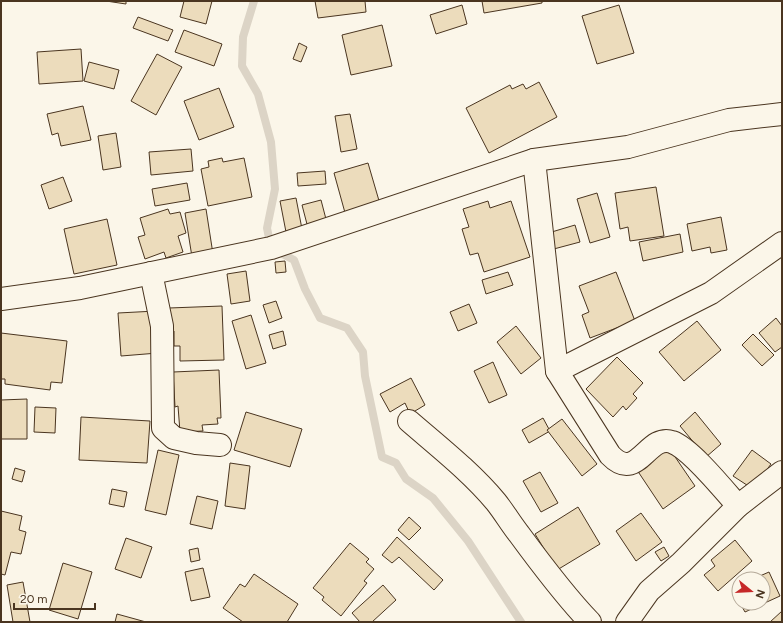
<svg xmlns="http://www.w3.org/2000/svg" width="783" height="623" font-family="Figtree,sans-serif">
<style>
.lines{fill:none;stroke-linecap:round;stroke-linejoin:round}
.stream{stroke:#dcd4c6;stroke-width:8}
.building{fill:#ecdcbc;stroke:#4a3520}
.street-casing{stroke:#4a3520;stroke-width:24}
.street{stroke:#fbf6e9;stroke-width:22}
</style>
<rect width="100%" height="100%" fill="#fbf6e9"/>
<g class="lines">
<path class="stream" d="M254 1 243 37 242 66 258 94 271 142 275 189 267 228 271 248 294 260 305 289 320 318 347 328 363 352 365 376 382 457 396 463 406 479 433 498 468 541 521 622"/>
</g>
<g class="building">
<path d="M106 1H126V4Z"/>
<path d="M184 1H212L206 24 180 17Z"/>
<path d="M315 1H365L366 12 318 18Z"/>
<path d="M482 1H542V3L484 13Z"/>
<path d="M462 5 467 24 436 34 430 15Z"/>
<path d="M619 5 634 53 597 64 582 16Z"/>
<path d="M138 17 173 30 168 41 133 28Z"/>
<path d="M382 25 392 66 351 75 342 35Z"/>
<path d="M184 30 222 44 214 66 175 52Z"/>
<path d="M299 43 307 47 301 62 293 59Z"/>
<path d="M81 49 83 81 39 84 37 52Z"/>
<path d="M157 54 182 67 156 115 131 101Z"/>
<path d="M89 62 119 70 114 89 84 81Z"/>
<path d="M539 82 557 117 489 153 466 108 510 85 512 89 523 84 526 89Z"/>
<path d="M219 88 234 127 199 140 184 101Z"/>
<path d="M83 106 91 140 61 146 58 133 52 135 47 114Z"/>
<path d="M350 114 357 149 341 152 335 116Z"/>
<path d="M116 133 121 167 103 170 98 136Z"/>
<path d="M191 149 193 171 151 175 149 152Z"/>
<path d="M222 158 223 162 244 158 252 197 208 206 201 169 209 167 208 161Z"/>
<path d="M368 163 382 211 347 220 334 173Z"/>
<path d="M325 171 326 184 298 186 297 173Z"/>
<path d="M63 177 72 201 49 209 41 185Z"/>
<path d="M187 183 190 200 155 206 152 189Z"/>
<path d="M656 187 664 236 630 241 628 227 620 229 615 193Z"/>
<path d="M597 193 610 237 590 243 577 199Z"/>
<path d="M296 198 302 229 286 232 280 201Z"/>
<path d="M321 200 327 223 308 228 302 205Z"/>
<path d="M488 201 490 208 511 201 530 257 484 272 478 253 470 255 462 229 469 227 463 209Z"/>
<path d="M168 209 170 214 180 212 186 233 178 236 183 252 166 258 164 252 145 259 138 237 145 235 140 218Z"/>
<path d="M206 209 213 254 192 257 185 213Z"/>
<path d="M721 217 727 250 711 253 710 247 692 251 687 224Z"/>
<path d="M107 219 117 265 74 274 64 229Z"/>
<path d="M575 225 580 242 550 250 545 234Z"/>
<path d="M680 234 683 252 643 261 639 242Z"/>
<path d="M285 261 286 272 276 273 275 262Z"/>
<path d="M246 271 250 301 231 304 227 274Z"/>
<path d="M508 272 513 285 486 294 482 280Z"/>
<path d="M616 272 635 321 590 338 582 315 589 312 579 286Z"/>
<path d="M276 301 282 318 269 323 263 305Z"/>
<path d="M469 304 477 323 458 331 450 312Z"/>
<path d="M222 306 224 360 180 361V346H174V331H169V308Z"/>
<path d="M156 311 158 353 121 356 118 313Z"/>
<path d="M251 315 266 363 246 369 232 321Z"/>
<path d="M776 318 782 326V347L775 352 759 333Z"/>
<path d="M697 321 721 350 684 381 659 352Z"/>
<path d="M516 326 541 358 521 374 497 342Z"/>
<path d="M283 331 286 345 273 349 269 335Z"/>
<path d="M1 333 67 341 62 383 51 382 50 390 5 384V379H1Z"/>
<path d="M753 334 774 355 762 366 742 345Z"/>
<path d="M617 357 643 383 633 394 637 398 626 410 623 406 613 417 586 389Z"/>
<path d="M493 362 507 395 489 403 474 371Z"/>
<path d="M219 370 221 418H217L218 424 202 425 203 431 180 432 178 406 175 407 173 372Z"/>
<path d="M411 378 425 405 410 414 405 403 390 412 380 394Z"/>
<path d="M27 399V439H1V400Z"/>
<path d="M35 407 56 408 55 433 34 432Z"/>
<path d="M246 412 302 429 290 467 234 450Z"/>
<path d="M695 412 721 444 706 457 680 426Z"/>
<path d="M81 417 150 421 147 463 79 460Z"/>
<path d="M543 418 550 431 529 443 522 430Z"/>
<path d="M562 419 597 464 582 476 547 430Z"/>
<path d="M669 448 695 486 663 509 637 470Z"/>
<path d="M158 450 179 455 166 515 145 510Z"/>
<path d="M752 450 771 464 753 489 733 476Z"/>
<path d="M230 463 250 466 245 509 225 506Z"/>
<path d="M15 468 25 471 22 482 12 479Z"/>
<path d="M540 472 558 503 541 512 523 481Z"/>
<path d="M112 489 127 492 124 507 109 504Z"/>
<path d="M197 496 218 501 212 529 190 524Z"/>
<path d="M578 507 600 544 557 570 535 534Z"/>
<path d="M1 511 22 516 19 530 26 532 21 554 11 552 5 575 1 574Z"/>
<path d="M641 513 662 542 636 561 616 531Z"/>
<path d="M409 517 421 528 409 540 398 530Z"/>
<path d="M397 537 443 580 434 590 399 557 392 563 382 555Z"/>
<path d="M126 538 152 547 141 578 115 569Z"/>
<path d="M735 540 752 561 718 591 704 575 715 566 711 560Z"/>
<path d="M350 543 369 559 366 562 374 569 364 581 367 583 341 616 322 600 324 597 313 588Z"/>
<path d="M664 547 669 556 661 561 655 552Z"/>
<path d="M198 548 200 560 191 562 189 550Z"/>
<path d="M63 563 92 572 78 619 49 610Z"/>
<path d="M203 568 210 597 191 601 185 572Z"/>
<path d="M769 572 780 596 745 612 740 603H763V579H753Z"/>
<path d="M254 574 298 604 287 622H243L223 608 240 584 245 587Z"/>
<path d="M23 582 30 622H13L7 585Z"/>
<path d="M383 585 396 600 372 622H360L352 613Z"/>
<path d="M739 586V600L734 589Z"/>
<path d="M782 611V622H770Z"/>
<path d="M117 614 146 622H115Z"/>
</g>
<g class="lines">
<defs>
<g id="street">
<path d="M534 160 557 371 610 455C638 484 647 433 672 442 690 448 724 490 738 506"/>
<path d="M151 273 162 326 163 428 174 438 196 443 220 445"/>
<path d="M1 299 80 288 271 248 534 160 628 147 729 120 782 114"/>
<path d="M557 371 711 293 782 243"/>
<path d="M409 421C439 447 471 472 496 502 504 512 511 524 519 534 541 564 564 595 590 622"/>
<path d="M627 622 649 591 681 563 738 506 782 472"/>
</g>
</defs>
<use href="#street" class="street-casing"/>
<use href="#street" class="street"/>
</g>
<rect width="783" height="623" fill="none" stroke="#4a3520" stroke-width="4"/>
<g transform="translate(751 591) rotate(108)"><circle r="19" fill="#fbf6e9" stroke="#b4a999"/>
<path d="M0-3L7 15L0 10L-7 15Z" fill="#c62828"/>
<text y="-6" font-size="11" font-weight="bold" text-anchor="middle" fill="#4a3520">N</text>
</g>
<path d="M14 603v6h81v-6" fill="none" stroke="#4a3520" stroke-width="2"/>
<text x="20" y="603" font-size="12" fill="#4a3520" stroke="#fbf6e9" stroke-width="3" paint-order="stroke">20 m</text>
</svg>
